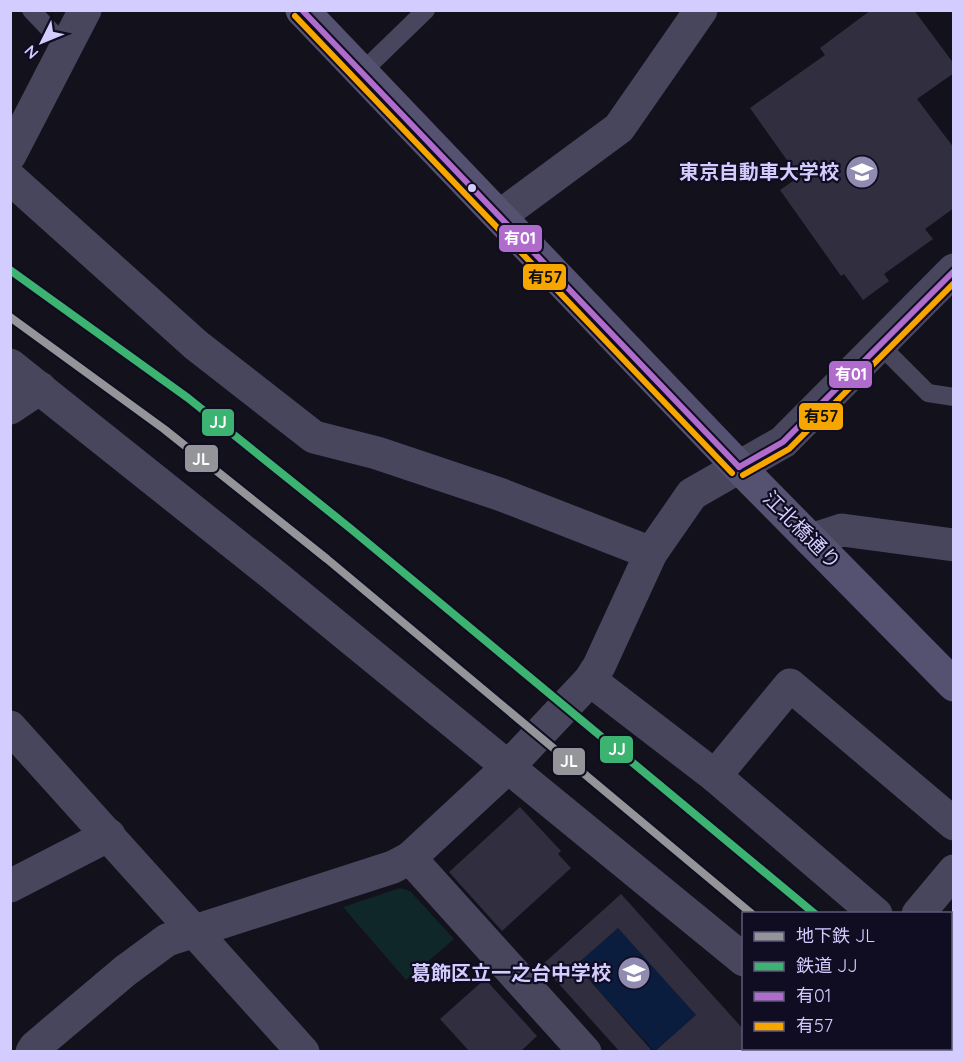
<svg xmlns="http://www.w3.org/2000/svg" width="964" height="1062" font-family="Quicksand,'Noto Sans JP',sans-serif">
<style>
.green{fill:#102729}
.water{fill:#0b1d3f}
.building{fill:#312f3f}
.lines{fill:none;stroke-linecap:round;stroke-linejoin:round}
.service{stroke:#47465d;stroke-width:18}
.minor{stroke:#47465d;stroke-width:33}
.tertiary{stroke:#47465d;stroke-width:33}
.secondary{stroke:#545270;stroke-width:33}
.bus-1-casing{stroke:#100c21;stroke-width:10}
.bus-2-casing{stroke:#100c21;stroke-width:10}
.bus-1{stroke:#b06ccc;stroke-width:6}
.bus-2{stroke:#f7a600;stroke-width:6}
.rail-1-casing{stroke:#100c21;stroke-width:12}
.rail-1{stroke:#3cb371;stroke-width:8}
.metro-1-casing{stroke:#100c21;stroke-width:12}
.metro-1{stroke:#939598;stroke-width:8}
.bus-dot{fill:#d3cdff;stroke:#100c21;stroke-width:2}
.labels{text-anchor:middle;stroke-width:4.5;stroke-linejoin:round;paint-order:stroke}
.poi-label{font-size:20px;font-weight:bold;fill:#d3cdff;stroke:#100c21;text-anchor:end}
.street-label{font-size:20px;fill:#d3cdff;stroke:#100c21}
.line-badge{stroke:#100c21;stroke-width:2}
.badge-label{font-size:16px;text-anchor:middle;font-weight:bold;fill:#fff}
.pale-badge-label{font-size:16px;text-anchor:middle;font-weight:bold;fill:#111}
</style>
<rect width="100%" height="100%" fill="#13111c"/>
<path class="green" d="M400 888 410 891 454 939 406 980 343 907Z"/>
<path class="water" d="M618 928 696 1015 654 1051 576 965Z"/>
<g class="building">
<path d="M871 10H914L954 64V73L917 99 954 148V208L925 229 933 239 884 274 889 281 863 300 844 274 841 276 780 190 799 177 750 108 825 55 820 48Z"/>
<path d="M520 807 561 851 558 854 571 868 502 931 449 872Z"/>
<path d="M621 894 744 1030V1052H654L696 1015 618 928 576 965 653 1052H620L542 965Z"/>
<path d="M485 979 537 1036 520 1052H470L440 1019Z"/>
</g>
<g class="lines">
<g class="service">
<path d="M31 10 53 33 70 40"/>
<path d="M362 72 426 10"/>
<path d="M879 344 928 393 954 397"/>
</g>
<g class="minor">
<path d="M10 178 196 345 314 437 377 453 502 495 651 553"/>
<path d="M500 216 619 128 701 10"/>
<path d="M10 365 276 577 744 960"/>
<path d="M811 540 842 530 954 545"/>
<path d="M590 680 715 776 876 914"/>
<path d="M715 776 790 685 954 824"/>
<path d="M410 858 585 1052"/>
<path d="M10 886 109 835"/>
<path d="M918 914 954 871"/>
<path d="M950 976 954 979"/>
<path d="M851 1048 855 1052"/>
<path d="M32 1052 35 1047 125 971 167 940 393 867 410 858 508 767 590 680 599 666 651 553 692 494 739 467"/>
</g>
<g class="tertiary">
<path d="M10 155 85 10"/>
<path d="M10 408 40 388"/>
<path d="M739 467 783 442 954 270"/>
<path d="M10 727 303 1052"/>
</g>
<path class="secondary" d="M302 10 739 467 954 685"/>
<defs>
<g id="bus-1">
<path d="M302 10 739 467"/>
<path d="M739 467 783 442 954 271"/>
</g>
<g id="bus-2">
<path d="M295 16 732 473"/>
<path d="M743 475 789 449 954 283"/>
</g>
</defs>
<use href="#bus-1" class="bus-1-casing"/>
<use href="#bus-2" class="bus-2-casing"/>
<use href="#bus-1" class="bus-1"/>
<use href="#bus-2" class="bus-2"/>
<defs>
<path id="rail-1" d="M10 270 188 398 351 529 815 914"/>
</defs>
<use href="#rail-1" class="rail-1-casing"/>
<use href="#rail-1" class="rail-1"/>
<defs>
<path id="metro-1" d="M10 317 164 429 327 559 752 914"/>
</defs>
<use href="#metro-1" class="metro-1-casing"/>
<use href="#metro-1" class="metro-1"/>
</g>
<defs>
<symbol id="university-disc" viewBox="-11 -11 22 22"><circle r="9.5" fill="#908bb0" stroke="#100c21"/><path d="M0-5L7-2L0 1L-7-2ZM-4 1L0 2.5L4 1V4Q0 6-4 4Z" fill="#fff"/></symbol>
<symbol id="school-disc" viewBox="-11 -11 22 22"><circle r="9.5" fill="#908bb0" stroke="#100c21"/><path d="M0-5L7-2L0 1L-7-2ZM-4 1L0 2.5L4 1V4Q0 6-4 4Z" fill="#fff"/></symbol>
</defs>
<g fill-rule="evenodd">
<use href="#university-disc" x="843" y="153" width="38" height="38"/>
<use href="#school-disc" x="615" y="954" width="38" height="38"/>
</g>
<circle class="bus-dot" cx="472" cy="188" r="5"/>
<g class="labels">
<g class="poi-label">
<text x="839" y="179">東京自動車大学校</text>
<text x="611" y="980">葛飾区立一之台中学校</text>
</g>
<g class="street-label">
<text transform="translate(802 530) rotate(45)" y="7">江北橋通り</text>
</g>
</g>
<g class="line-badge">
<rect x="498" y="224" width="45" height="29" rx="6" fill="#b06ccc"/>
<rect x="522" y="263" width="45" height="28" rx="6" fill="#f7a600"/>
<rect x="828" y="360" width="45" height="29" rx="6" fill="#b06ccc"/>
<rect x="798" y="402" width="46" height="29" rx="6" fill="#f7a600"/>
<rect x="201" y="408" width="34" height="29" rx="6" fill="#3cb371"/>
<rect x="184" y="444" width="35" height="29" rx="6" fill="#939598"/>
<rect x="599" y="735" width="35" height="29" rx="6" fill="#3cb371"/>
<rect x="552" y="747" width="34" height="29" rx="6" fill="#939598"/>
</g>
<g class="badge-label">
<text x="520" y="244">有01</text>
<text x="851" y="380">有01</text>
<text x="218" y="428">JJ</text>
<text x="201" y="465">JL</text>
<text x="617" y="755">JJ</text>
<text x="569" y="767">JL</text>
</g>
<g class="pale-badge-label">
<text x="545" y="283">有57</text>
<text x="821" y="422">有57</text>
</g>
<rect width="964" height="1062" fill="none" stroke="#d3cdff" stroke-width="24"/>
<rect x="742" y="912" width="210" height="138" fill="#100c21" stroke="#5e597a" stroke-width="1.5"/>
<rect x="754" y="932" width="30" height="9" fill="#939598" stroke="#5e597a" stroke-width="1.5"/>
<text x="796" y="942" font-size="18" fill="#d3cdff">地下鉄 JL</text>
<rect x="754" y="962" width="30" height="9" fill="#3cb371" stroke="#5e597a" stroke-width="1.5"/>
<text x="796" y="972" font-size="18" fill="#d3cdff">鉄道 JJ</text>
<rect x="754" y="992" width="30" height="9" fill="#b06ccc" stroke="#5e597a" stroke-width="1.5"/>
<text x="796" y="1002" font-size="18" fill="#d3cdff">有01</text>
<rect x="754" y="1022" width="30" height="9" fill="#f7a600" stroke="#5e597a" stroke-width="1.5"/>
<text x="796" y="1032" font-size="18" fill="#d3cdff">有57</text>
<g transform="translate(42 42) rotate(227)" stroke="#100c21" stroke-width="4.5" paint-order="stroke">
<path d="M0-4.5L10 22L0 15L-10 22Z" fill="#d3cdff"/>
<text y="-9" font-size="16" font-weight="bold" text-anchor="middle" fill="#d3cdff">N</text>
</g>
</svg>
